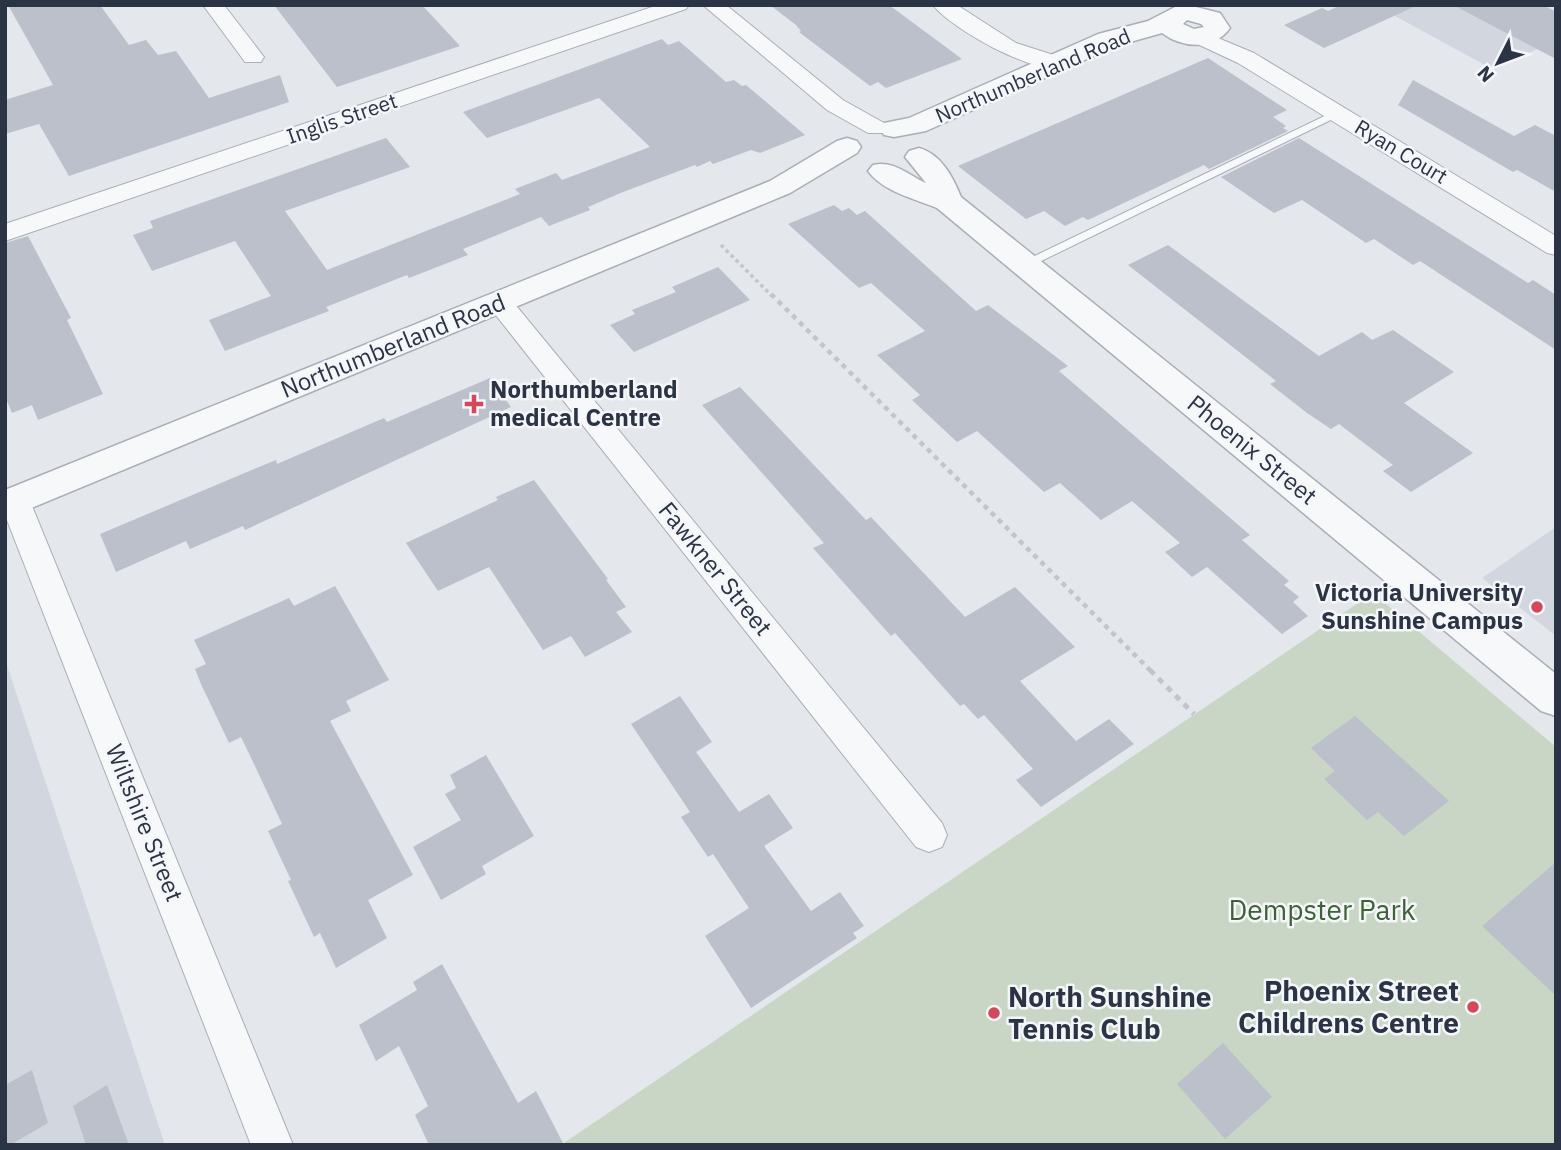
<svg xmlns="http://www.w3.org/2000/svg" width="1561" height="1150" font-family="'IBM Plex Sans',sans-serif">
<style>
.built{fill:#d2d6de}
.green{fill:#c9d6c5}
.building{fill:#bbc0ca}
.lines{fill:none;stroke-linecap:round;stroke-linejoin:round}
.service-casing{stroke:#a9aeb7;stroke-width:2}
.minor-casing{stroke:#a9aeb7;stroke-width:2}
.tertiary-casing{stroke:#a9aeb7;stroke-width:3}
.path-far2{stroke:#c2c5cb;stroke-width:3.5;stroke-dasharray:3.5 3.5;stroke-linecap:butt}
.path-far1{stroke:#c2c5cb;stroke-width:4.5;stroke-dasharray:5 5;stroke-linecap:butt}
.path{stroke:#c2c5cb;stroke-width:5;stroke-dasharray:6 6;stroke-linecap:butt}
.service{fill:#f7f8fa;fill-rule:evenodd}
.minor{fill:#f7f8fa;fill-rule:evenodd}
.tertiary{fill:#f7f8fa;fill-rule:evenodd}
.poi-dot{fill:#d1495b;stroke:#f4f6f9;stroke-width:2.5}
.labels{text-anchor:middle;stroke-width:5;stroke-linejoin:round;paint-order:stroke}
.far-street-label{font-size:21px;fill:#2b3445;stroke:#f4f6f9}
.street-label{font-size:24px;fill:#2b3445;stroke:#f4f6f9}
.poi-label{font-size:24px;font-weight:bold;fill:#2b3445;stroke:#f4f6f9;text-anchor:start}
.near-park-label{font-size:28px;fill:#3f6138;stroke:#f4f6f9}
.near-poi-label{font-size:28px;font-weight:bold;fill:#2b3445;stroke:#f4f6f9;text-anchor:end}
</style>
<rect width="100%" height="100%" fill="#e4e7ec"/>
<g class="built">
<path d="M1375 5H1544L1556 11V40L1494 70Z"/>
<path d="M1556 527V636L1482 578Z"/>
<path d="M5 659 165 1145H5Z"/>
</g>
<path class="green" d="M1373 593 1556 747V1145H561Z"/>
<g class="building">
<path d="M8 5H100L129 45 146 40 158 55 176 51 209 98 280 75 289 102 69 176 39 124 5 134V100L53 85Z"/>
<path d="M274 5H422L460 46 337 87Z"/>
<path d="M770 5H889L962 59 886 88 878 82 870 86 799 32 801 31 796 25Z"/>
<path d="M1341 5H1418L1324 48 1284 25 1322 8 1328 11Z"/>
<path d="M1453 5H1542L1556 12V59Z"/>
<path d="M662 39 668 45 679 41 726 82 734 80 742 86 746 85 805 135 760 153 751 150 713 164 710 161 697 167 695 165 623 192 588 207 590 210 549 226 541 217 463 249 468 255 409 278 407 275 326 307 329 311 225 351 209 320 271 296 235 241 152 271 133 235 153 228 150 221 386 138 410 167 285 211 327 270 520 194 515 189 556 173 562 180 650 147 599 98 487 138 463 112Z"/>
<path d="M1208 58 1287 110 1273 117 1286 126 1283 128 1288 131 1209 169 1204 165 1088 220 1083 217 1065 226 1044 211 1026 219 958 166Z"/>
<path d="M1413 80 1514 136 1535 125 1556 136V192L1517 170 1513 172 1398 105Z"/>
<path d="M1299 138 1528 283 1533 280 1556 295V350L1420 261 1413 265 1374 239 1366 243 1302 200 1274 213 1221 177Z"/>
<path d="M834 205 842 211 849 208 857 215 865 211 976 311 988 305 1068 366 1059 371 1250 535 1242 540 1289 581 1284 585 1299 597 1293 602 1308 616 1282 634 1207 567 1192 577 1165 552 1180 543 1132 501 1101 520 1060 483 1044 492 977 431 957 442 912 400 920 395 877 355 925 331 871 283 859 288 788 224Z"/>
<path d="M28 236 71 318 67 320 103 394 38 420 32 405 12 413 5 396V243Z"/>
<path d="M1168 245 1319 356 1362 332 1372 340 1393 330 1454 372 1404 403 1473 453 1411 492 1383 471 1393 465 1339 424 1331 429 1307 413 1270 384 1276 381 1128 265Z"/>
<path d="M718 267 750 300 634 352 610 325 635 314 632 310 676 292 672 287Z"/>
<path d="M490 378 511 407 245 530 243 526 190 549 186 541 116 572 100 534 247 472 276 460 277 464 384 418 387 422Z"/>
<path d="M740 387 866 520 871 517 965 617 1015 587 1075 647 1020 681 1076 741 1109 719 1134 744 1041 807 1016 780 1033 769 984 715 978 719 964 704 960 706 895 633 891 636 867 609 813 548 824 543 702 405Z"/>
<path d="M534 480 608 579 606 580 626 607 616 612 632 632 585 657 571 636 543 650 489 567 438 591 406 543 498 500 496 497Z"/>
<path d="M335 586 389 680 346 701 351 711 330 721 413 875 368 900 387 938 336 968 320 933 314 937 288 881 291 880 268 831 282 824 254 764 241 737 229 743 201 684 195 669 206 664 194 640 289 598 294 606Z"/>
<path d="M680 696 712 742 696 752 739 812 769 794 793 828 764 846 811 911 840 892 864 926 853 933 857 938 751 1008 705 936 749 908 713 854 708 857 681 817 690 812 631 724Z"/>
<path d="M1355 716 1449 801 1404 836 1378 812 1367 820 1324 779 1335 771 1311 748Z"/>
<path d="M486 755 534 836 482 866 486 874 441 900 413 847 461 820 445 794 456 788 450 775Z"/>
<path d="M1556 862V996L1482 926Z"/>
<path d="M442 964 518 1103 536 1091 564 1145H429L415 1115 428 1106 399 1046 376 1061 359 1025 417 990 413 982Z"/>
<path d="M1223 1043 1272 1097 1225 1139 1177 1084Z"/>
<path d="M32 1070 48 1123 10 1145H5V1085Z"/>
<path d="M107 1085 129 1145H86L73 1106Z"/>
</g>
<g class="lines">
<defs>
<path id="service" d="M1337 110 1341 111V115L1029 267H1019L1018 264Z"/>
<g id="minor">
<path d="M203 5H224L264 57 261 62H245Z"/>
<path d="M658 5H689L686 9 5 241V224Z"/>
<path d="M703 5H726L843 100 884 123 887 128 884 133H868L827 110Z"/>
<path d="M933 5H957L1016 43 1063 58 1066 63 1063 68C1034 75 950 28 933 5Z"/>
<path d="M1201 31 1254 53 1556 236V255L1547 253 1238 63 1193 42 1190 37 1193 32Z"/>
<path d="M500 294 509 297 942 823 947 835 942 847 929 852 916 847 491 309 487 303 491 297Z"/>
<path d="M15 490 26 493 30 501 293 1145H251L5 515V493Z"/>
</g>
<g id="tertiary">
<path d="M1188 5 1220 13 1230 28C1214 51 1182 48 1162 33L1116 46 926 131 894 137 884 135 880 129 884 123 909 118 1098 34 1148 21 1175 7ZM1187 20 1201 24 1204 27 1194 29 1183 24Z"/>
<path d="M847 138 857 141 861 147 857 153 790 193 5 519V490L770 181 837 141Z"/>
<path d="M919 148C941 154 953 177 961 197L1556 674V716L1541 711 937 208C915 199 882 191 868 171L873 165C894 160 908 175 926 183L905 157 909 151Z"/>
</g>
</defs>
<use href="#service" class="service-casing"/>
<use href="#minor" class="minor-casing"/>
<use href="#tertiary" class="tertiary-casing"/>
<path class="path-far2" d="M721 245 772 296"/>
<path class="path-far1" d="M771 294 1152 672"/>
<path class="path" d="M1150 670 1194 714"/>
<use href="#service" class="service"/>
<use href="#minor" class="minor"/>
<use href="#tertiary" class="tertiary"/>
</g>
<g class="poi-dot">
<path d="M470.5 393.5h7v7h7v7h-7v7h-7v-7h-7v-7h7z"/>
<circle cx="1537" cy="607" r="7"/>
<circle cx="1473" cy="1007" r="7"/>
<circle cx="994" cy="1013" r="7"/>
</g>
<g class="labels">
<g class="far-street-label">
<text transform="translate(1033 76) rotate(-23)" y="7">Northumberland Road</text>
<text transform="translate(342 119) rotate(-19)" y="7">Inglis Street</text>
<text transform="translate(1401 152) rotate(31)" y="7">Ryan Court</text>
</g>
<g class="street-label">
<text transform="translate(393 346) rotate(-22)" y="8">Northumberland Road</text>
<text transform="translate(1252 450) rotate(39)" y="8">Phoenix Street</text>
<text transform="translate(715 569) rotate(51)" y="8">Fawkner Street</text>
<text transform="translate(144 823) rotate(68)" y="8">Wiltshire Street</text>
</g>
<g class="poi-label">
<text x="490" y="398">Northumberland<tspan x="490" dy="28">medical Centre</tspan></text>
<text x="1523" y="601" text-anchor="end">Victoria University<tspan x="1523" dy="28">Sunshine Campus</tspan></text>
</g>
<g class="near-park-label">
<text x="1322" y="920">Dempster Park</text>
</g>
<g class="near-poi-label">
<text x="1459" y="1001">Phoenix Street<tspan x="1459" dy="32">Childrens Centre</tspan></text>
<text x="1008" y="1007" text-anchor="start">North Sunshine<tspan x="1008" dy="32">Tennis Club</tspan></text>
</g>
</g>
<rect width="1561" height="1150" fill="none" stroke="#2b3445" stroke-width="14"/>
<g transform="translate(1498 63) rotate(228)" stroke="#f4f6f9" stroke-width="5" paint-order="stroke">
<path d="M0-5L12 26L0 18L-12 26Z" fill="#2b3445"/>
<text y="-10" font-size="19" font-weight="bold" text-anchor="middle" fill="#2b3445">N</text>
</g>
</svg>
